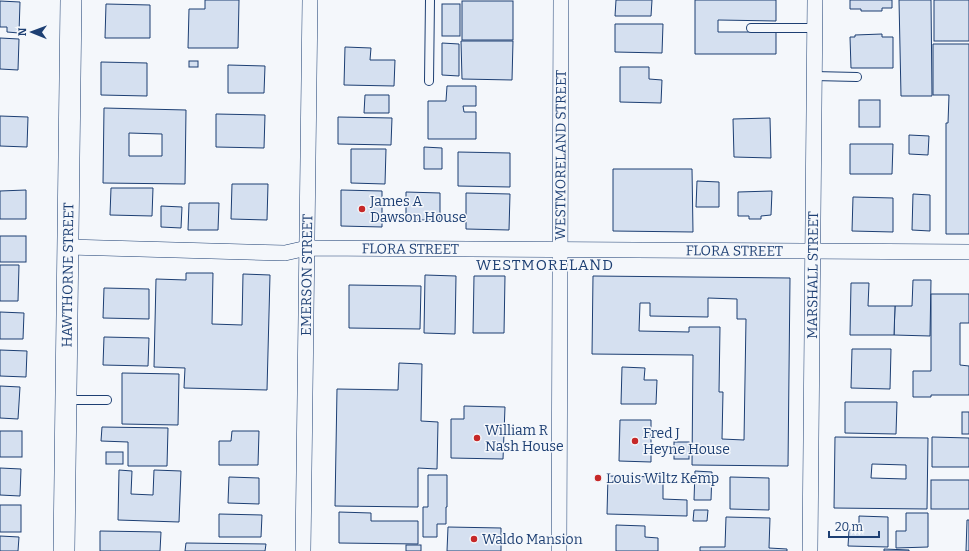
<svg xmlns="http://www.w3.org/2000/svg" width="969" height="551" font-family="Bitter,serif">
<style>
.building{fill:#d5e0f0;stroke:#1d3f73;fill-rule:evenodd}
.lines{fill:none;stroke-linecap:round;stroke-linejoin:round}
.lane-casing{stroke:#1d3f73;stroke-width:10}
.street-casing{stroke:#1d3f73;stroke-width:16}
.secondary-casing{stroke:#1d3f73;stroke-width:22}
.lane{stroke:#f4f7fb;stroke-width:8}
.street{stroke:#f4f7fb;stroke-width:15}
.secondary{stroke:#f4f7fb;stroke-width:21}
.poi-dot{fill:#c62828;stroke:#f4f7fb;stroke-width:1.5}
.labels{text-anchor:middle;stroke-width:3;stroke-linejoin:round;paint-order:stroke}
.street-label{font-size:14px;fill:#1d3f73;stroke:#f4f7fb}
.poi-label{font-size:14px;fill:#1d3f73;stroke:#f4f7fb;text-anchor:start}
.neighbourhood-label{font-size:15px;letter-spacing:1px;fill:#1d3f73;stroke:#f4f7fb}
</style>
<rect width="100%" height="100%" fill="#f4f7fb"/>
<g class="building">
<path d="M205 0H239L238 48H188L189 9H205Z"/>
<path d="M616 0H652L651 16H615Z"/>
<path d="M695 0H776V21L718 20V32H776V54H695Z"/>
<path d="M850 0H892V8H882V11H861V9H850Z"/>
<path d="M899 0H931L932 96H901Z"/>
<rect x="934" y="0" width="35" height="41"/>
<path d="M0 1 20 2 19 33 7 32V27H0Z"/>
<rect x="462" y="1" width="51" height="39"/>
<path d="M106 4 150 5V38H105Z"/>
<rect x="442" y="4" width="18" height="32"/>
<path d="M615 24H663L662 53 615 52Z"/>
<path d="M882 34V37H893V68H851L850 37H855V35Z"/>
<path d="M0 38 19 39 18 70 0 69Z"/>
<path d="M461 41H513L512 80 462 79Z"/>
<path d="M442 43 459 44V76L442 75Z"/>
<path d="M933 44H969V234H946V123H948L949 95H933Z"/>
<path d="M345 47 371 48 370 60H395L394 86 344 85Z"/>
<rect x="189" y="61" width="9" height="6"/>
<path d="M101 62 147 63V96L101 95Z"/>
<path d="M228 65 265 66 264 93H228Z"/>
<path d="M620 67H649V79L662 80 661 103 620 102Z"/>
<path d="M447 86H476V106H463L464 112H476V139H428V101H446Z"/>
<path d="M365 95H389V113H364Z"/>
<rect x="859" y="100" width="21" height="27"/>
<path d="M104 108 186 110 185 184 103 183ZM129 133 162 134V156H129Z"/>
<path d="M216 114 265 115 264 148 216 147Z"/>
<path d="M0 116 28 117 27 147 0 146Z"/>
<path d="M338 117 392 118 391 145 338 144Z"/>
<path d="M770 118 771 158 734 157 733 119Z"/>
<path d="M909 135 929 136 928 155 909 154Z"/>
<path d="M850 144H893L892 174H850Z"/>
<path d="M424 147 442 148V169H424Z"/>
<path d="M351 149H386L385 184 351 183Z"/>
<path d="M458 152 510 153V187L458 186Z"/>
<path d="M613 169H692L693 232 613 231Z"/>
<path d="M697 181 719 182V207H696Z"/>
<path d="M232 184H268L267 220 231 219Z"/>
<path d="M111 188H153L152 216 110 215Z"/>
<path d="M26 190V219H0V191Z"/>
<path d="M341 190 382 191V227L341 226Z"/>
<path d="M772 191 771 215 761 216V219H749V216H738V192Z"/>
<path d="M406 192 440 193V220H406Z"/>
<path d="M466 193 510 194 509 230 466 229Z"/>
<path d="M913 194 930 195V231L912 230Z"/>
<path d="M853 197 893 198V232L852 231Z"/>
<path d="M189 203H219L218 230H188Z"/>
<path d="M161 206 182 207 181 228 161 227Z"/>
<rect x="0" y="236" width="26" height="26"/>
<path d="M0 265H19L18 301H0Z"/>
<path d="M186 273H213L212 324 242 325 243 274 270 275 267 390 184 388 185 368 154 367 156 279 186 280Z"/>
<path d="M425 275 456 276 455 334 424 333Z"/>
<path d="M474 276H505L504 333H473Z"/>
<path d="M593 276 790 278 788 466 692 465 693 355 592 354ZM708 298 737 299V319H746L744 440 722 439 723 392H719L720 327H689V332L639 331 640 303H650V316L708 317Z"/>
<path d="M913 280H931L930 336 894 335 895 306H912Z"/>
<path d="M851 283H869L868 306H895L894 335H850Z"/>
<path d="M349 285 421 286 420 329 349 328Z"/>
<path d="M104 288 149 289V319L103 318Z"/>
<path d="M931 294H969V323H960V365L969 366V395H931V397H913V371H931Z"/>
<path d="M0 312 24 313 23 339H0Z"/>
<path d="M104 337 149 338 148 366 103 365Z"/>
<path d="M852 349H891L890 389 851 388Z"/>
<path d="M0 350 27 351 26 377 0 376Z"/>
<path d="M399 363 422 364 421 421 438 422 437 469 418 468V507L335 506 337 389 398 390Z"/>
<path d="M622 367 645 368 644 380H657L656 404H621Z"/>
<path d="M122 373 179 374 178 425 122 424Z"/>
<path d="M0 386 20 387 18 419 0 418Z"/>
<path d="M845 402H897L896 434 845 433Z"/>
<path d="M464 406 505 407 503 459 451 458V419H464Z"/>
<rect x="962" y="412" width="7" height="22"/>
<path d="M620 420H651V462L619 461Z"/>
<path d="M102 427 168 428 167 466H128V442L101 441Z"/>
<rect x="0" y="431" width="22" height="26"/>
<path d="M232 431H259L258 465H219V441H231Z"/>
<path d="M835 437 928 438 927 509 834 508ZM872 464 906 465V479L871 478Z"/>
<path d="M932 437 969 438V467H932Z"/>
<rect x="674" y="442" width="15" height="17"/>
<rect x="106" y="452" width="17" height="12"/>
<path d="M0 468 21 469 20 496 0 495Z"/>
<path d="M119 470 132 471 131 494 153 495 154 470 181 471 179 522 118 520Z"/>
<path d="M695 471 712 472 711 500H694Z"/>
<path d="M428 475H447V507H446V524H437V537H423V507H428Z"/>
<path d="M608 476 663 477V499L687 500V516L607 514Z"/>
<path d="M229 477 259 478V504L228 503Z"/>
<path d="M730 477 769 478V510L730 509Z"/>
<rect x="931" y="480" width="38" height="29"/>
<rect x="0" y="505" width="21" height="27"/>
<path d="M694 510H708L707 521H693Z"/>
<path d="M339 512 371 513V521H418V544L339 543Z"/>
<path d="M906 513H928V547L896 548V531H906Z"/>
<path d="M219 514 262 515 261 537H219Z"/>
<path d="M859 516 888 517V547L848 546 849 530H859Z"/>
<path d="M726 517 770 518 769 548 787 549V551H700V547H725Z"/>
<path d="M967 520H969V551H966Z"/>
<path d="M616 525 645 526V537L658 538V551H616Z"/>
<path d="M448 527 501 528V551H447Z"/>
<path d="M100 531 161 532 160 551H100Z"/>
<path d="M0 536 19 537 18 551H0Z"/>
<path d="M186 543 266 544 265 551H185Z"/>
<rect x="406" y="545" width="15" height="6"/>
<path d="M884 549 909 550V551H884Z"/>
</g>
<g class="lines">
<defs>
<g id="lane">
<path d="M751 28H815"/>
<path d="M814 76 857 77"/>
<path d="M429 81 430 0"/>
<path d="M67 400H107"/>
</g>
<g id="street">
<path id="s1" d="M68 247 285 253 307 248 969 252"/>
<path id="s2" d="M303 551 310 0"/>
<path id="s3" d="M559 551 561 0"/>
<path id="s4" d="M810 551 815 0"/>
</g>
<g id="secondary">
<path id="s5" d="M64 551 71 0"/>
</g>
</defs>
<use href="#lane" class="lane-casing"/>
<use href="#street" class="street-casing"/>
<use href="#secondary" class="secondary-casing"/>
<use href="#lane" class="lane"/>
<use href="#street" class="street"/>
<use href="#secondary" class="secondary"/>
</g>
<g class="poi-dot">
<circle cx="362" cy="209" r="4"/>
<circle cx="477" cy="438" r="4"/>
<circle cx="635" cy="441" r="4"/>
<circle cx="598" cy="478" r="4"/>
<circle cx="474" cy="539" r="4"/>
</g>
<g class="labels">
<g class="street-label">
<text dy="5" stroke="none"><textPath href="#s3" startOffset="396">WESTMORELAND STREET</textPath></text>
<text dy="5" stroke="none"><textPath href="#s1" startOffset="343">FLORA STREET</textPath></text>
<text dy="5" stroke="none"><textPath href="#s1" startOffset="667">FLORA STREET</textPath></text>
<text dy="5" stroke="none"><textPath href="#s2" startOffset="276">EMERSON STREET</textPath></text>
<text dy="5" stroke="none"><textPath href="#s4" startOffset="276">MARSHALL STREET</textPath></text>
<text dy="5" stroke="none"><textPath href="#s5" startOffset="276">HAWTHORNE STREET</textPath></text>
</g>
<g class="poi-label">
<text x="370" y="206">James A<tspan x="370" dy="16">Dawson House</tspan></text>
<text x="485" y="435">William R<tspan x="485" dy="16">Nash House</tspan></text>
<text x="643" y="438">Fred J<tspan x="643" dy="16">Heyne House</tspan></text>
<text x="606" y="483">Louis Wiltz Kemp</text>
<text x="482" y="544">Waldo Mansion</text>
</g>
<g class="neighbourhood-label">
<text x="545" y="270">WESTMORELAND</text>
</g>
</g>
<g transform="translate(32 32) rotate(271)" stroke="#f4f7fb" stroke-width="3" paint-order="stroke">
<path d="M0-3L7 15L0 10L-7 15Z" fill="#1d3f73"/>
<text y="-6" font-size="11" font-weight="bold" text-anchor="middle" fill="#1d3f73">N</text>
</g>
<path d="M829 531v6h50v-6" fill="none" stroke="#1d3f73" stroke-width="2"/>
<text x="835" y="531" font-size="12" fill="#1d3f73" stroke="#f4f7fb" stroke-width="3" paint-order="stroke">20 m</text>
</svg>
